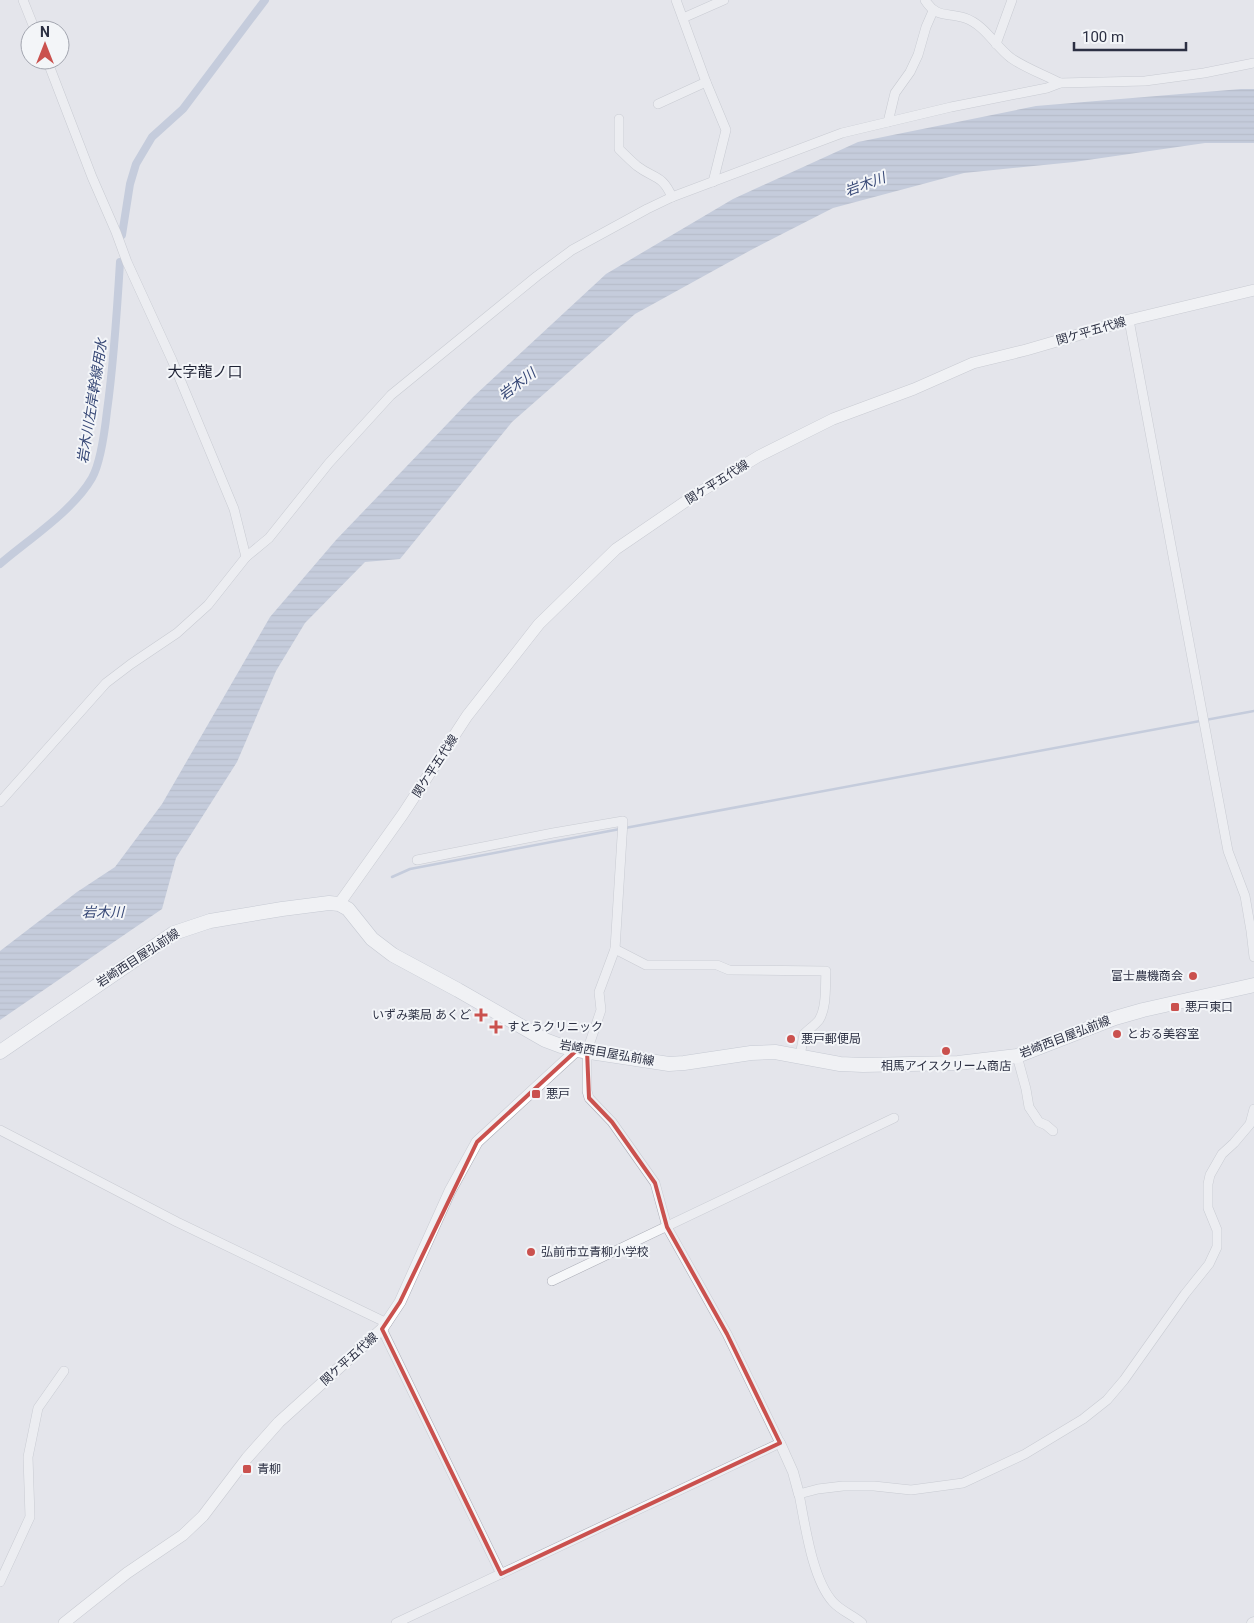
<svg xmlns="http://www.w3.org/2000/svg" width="1254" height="1623" font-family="Roboto,'Noto Sans JP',sans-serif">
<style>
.water{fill:url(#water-rules)}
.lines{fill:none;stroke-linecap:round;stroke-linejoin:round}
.stream{stroke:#a0adc9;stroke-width:2.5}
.canal{stroke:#a0adc9;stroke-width:8}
.minor-casing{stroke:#a9abb5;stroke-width:10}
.tertiary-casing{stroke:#a9abb5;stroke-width:11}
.secondary-casing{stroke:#a9abb5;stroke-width:12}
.primary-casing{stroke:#a3a8b6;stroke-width:15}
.minor{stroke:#f6f7f9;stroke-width:9}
.tertiary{stroke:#f6f7f9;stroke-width:10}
.secondary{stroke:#fff;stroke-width:11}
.primary{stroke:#fff;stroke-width:14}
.marked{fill:none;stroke:#ca514e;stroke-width:4;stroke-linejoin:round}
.poi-dot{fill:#ca514e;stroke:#f3f5f8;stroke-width:2}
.labels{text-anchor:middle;stroke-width:4;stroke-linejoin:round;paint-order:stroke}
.street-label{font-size:12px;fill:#2c3043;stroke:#f3f5f8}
.poi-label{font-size:12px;fill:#2c3043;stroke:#f3f5f8;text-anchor:start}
.water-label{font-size:14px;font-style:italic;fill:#374876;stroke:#f3f5f8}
.quarter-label{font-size:15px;fill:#1e2234;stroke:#f3f5f8}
</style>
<defs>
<pattern id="water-rules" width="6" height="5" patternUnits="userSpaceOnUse" patternTransform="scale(1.25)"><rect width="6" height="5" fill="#a0adc9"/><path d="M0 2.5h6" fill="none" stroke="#838da5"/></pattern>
</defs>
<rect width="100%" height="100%" fill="#e4e5eb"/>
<path class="water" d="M1241 89H1254V143H1205L1074 162 964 173 833 208 751 250 635 314 512 422 400 559 365 562 305 623 276 671 237 762 176 858 162 909 0 1020V951L77 892 115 867 162 804 270 617 336 540 473 397 606 274 733 199 858 142 1036 106Z"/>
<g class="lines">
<g class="stream">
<path d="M625 828 1254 711"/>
<path d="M392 877 410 869 620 829"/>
</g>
<g class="canal">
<path d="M122 235 130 184 136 164 152 137 183 109 265 0"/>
<path d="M0 564C29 539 73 511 92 478 101 462 105 429 107 411 114 361 117 312 120 262"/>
</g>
<defs>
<g id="minor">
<path d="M23 0 35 30"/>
<path d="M676 0 706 82 726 130 713 182"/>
<path d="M925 0C937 19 947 12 965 18 985 25 995 46 1011 58 1025 68 1045 75 1060 83"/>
<path d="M683 18 724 0"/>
<path d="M996 44 1012 0"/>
<path d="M47 60 92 177 116 232 127 262 172 360 234 509 246 557"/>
<path d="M658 104 706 82"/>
<path d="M619 119V149C625 155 631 161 637 166 654 179 662 174 672 197"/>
<path d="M888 122 895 93 910 72 918 55 926 27 933 11"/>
<path d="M1129 320 1228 851 1245 896 1251 931 1254 957"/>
<path d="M0 802 106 683 131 664 177 633 208 605 246 557 269 538 329 463 391 395 537 276 572 250 647 209 672 197 842 133 951 107 1047 88 1060 83 1145 81 1204 73 1254 63"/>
<path d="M615 949 646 965H717L729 970 826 971C825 986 827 1007 819 1020 815 1025 809 1029 804 1034L800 1056"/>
<path d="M1017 1056 1026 1089 1029 1107 1039 1122 1046 1125 1053 1131"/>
<path d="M0 1130 177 1222 387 1323"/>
<path d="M552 1281 894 1118"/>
<path d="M382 1329 501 1574"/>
<path d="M0 1582 30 1517 28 1457 38 1408 64 1371"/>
<path d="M396 1623 780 1443 727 1334 667 1227 655 1183 612 1122 589 1098 587 1091V1051L601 1010 599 992 615 949 623 821 553 833 417 860"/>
<path d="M862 1623C853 1615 841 1611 833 1602 812 1579 805 1524 799 1494L818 1489 843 1486H874L911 1490 963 1483 1025 1454 1083 1419 1107 1400 1124 1380 1185 1294 1209 1264 1217 1247V1230L1208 1208V1184L1210 1175 1222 1154 1234 1143 1250 1124 1254 1109"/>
</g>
<g id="tertiary">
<path d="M780 1443 793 1472 799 1494"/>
<path d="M1252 1623 1254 1622"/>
</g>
<g id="secondary">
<path d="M339 904 403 814 467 716 539 624 616 549 695 495 759 456 833 419 914 389 973 363 1026 350 1129 320 1254 290"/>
<path d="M64 1623 127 1573 183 1535 203 1516 247 1458 279 1422 382 1329 400 1302 450 1191 477 1142 577 1050"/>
</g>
<path id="primary" d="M0 1052 174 933 210 921 282 909 329 903 339 904 348 909 372 939 393 955 458 990 545 1040 561 1046 577 1050 669 1064 684 1063 751 1053 775 1052 840 1064 863 1065 958 1063 1017 1056 1115 1018 1143 1010 1254 985"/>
</defs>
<use href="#minor" class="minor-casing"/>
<use href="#tertiary" class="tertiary-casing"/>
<use href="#secondary" class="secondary-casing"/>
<use href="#primary" class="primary-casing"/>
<use href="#minor" class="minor"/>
<use href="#tertiary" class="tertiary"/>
<use href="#secondary" class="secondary"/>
<use href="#primary" class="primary"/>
</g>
<path d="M0 0H1254V1623H0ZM577 1050 587 1051 589 1098 612 1122 655 1183 667 1227 727 1334 780 1443 501 1574 382 1329 400 1302 477 1142Z" fill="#e4e5eb" fill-opacity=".55" fill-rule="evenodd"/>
<path class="marked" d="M577 1050 587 1051 589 1098 612 1122 655 1183 667 1227 727 1334 780 1443 501 1574 382 1329 400 1302 477 1142Z"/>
<g class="poi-dot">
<circle cx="1193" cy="976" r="5"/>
<rect x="1170" y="1002" width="10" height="10" rx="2.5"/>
<path d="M478.5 1007.5h5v5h5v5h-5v5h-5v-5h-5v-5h5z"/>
<path d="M493.5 1019.5h5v5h5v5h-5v5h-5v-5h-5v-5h5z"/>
<circle cx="1117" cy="1034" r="5"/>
<circle cx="791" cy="1039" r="5"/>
<circle cx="946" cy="1051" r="5"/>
<rect x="531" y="1089" width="10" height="10" rx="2.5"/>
<circle cx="531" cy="1252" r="5"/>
<rect x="242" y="1464" width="10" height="10" rx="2.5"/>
</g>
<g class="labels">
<g class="street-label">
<text transform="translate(1091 331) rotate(-16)" y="4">関ケ平五代線</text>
<text transform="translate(717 482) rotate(-32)" y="4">関ケ平五代線</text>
<text transform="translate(435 766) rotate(-57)" y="4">関ケ平五代線</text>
<text transform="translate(138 958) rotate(-33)" y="4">岩崎西目屋弘前線</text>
<text transform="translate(1065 1037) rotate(-21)" y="4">岩崎西目屋弘前線</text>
<text transform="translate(607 1053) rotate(10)" y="4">岩崎西目屋弘前線</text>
<text transform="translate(349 1359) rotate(-42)" y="4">関ケ平五代線</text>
</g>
<g class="poi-label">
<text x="1183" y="980" text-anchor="end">富士農機商会</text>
<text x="1185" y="1011">悪戸東口</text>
<text x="471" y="1019" text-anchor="end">いずみ薬局 あくど</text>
<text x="507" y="1031">すとうクリニック</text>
<text x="1127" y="1038">とおる美容室</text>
<text x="801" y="1043">悪戸郵便局</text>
<text x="946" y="1070" text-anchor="middle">相馬アイスクリーム商店</text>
<text x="546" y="1098">悪戸</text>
<text x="541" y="1256">弘前市立青柳小学校</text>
<text x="257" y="1473">青柳</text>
</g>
<g class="water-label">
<text transform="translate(865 184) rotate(-20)" y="5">岩木川</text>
<text transform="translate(517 384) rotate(-37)" y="5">岩木川</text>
<text transform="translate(92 401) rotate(-81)" y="5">岩木川左岸幹線用水</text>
<text x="103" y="917">岩木川</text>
</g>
<g class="quarter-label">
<text x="205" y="377">大字龍ノ口</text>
</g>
</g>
<g transform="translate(45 45)"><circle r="24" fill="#f3f5f8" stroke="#a3a6b0"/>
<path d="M0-4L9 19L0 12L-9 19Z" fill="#ca514e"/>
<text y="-8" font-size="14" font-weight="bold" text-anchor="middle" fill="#2c3043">N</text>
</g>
<path d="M1074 42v8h112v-8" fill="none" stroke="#2c3043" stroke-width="2.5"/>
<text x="1082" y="42" font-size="15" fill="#2c3043" stroke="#f3f5f8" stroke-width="4" paint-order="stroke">100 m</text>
</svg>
